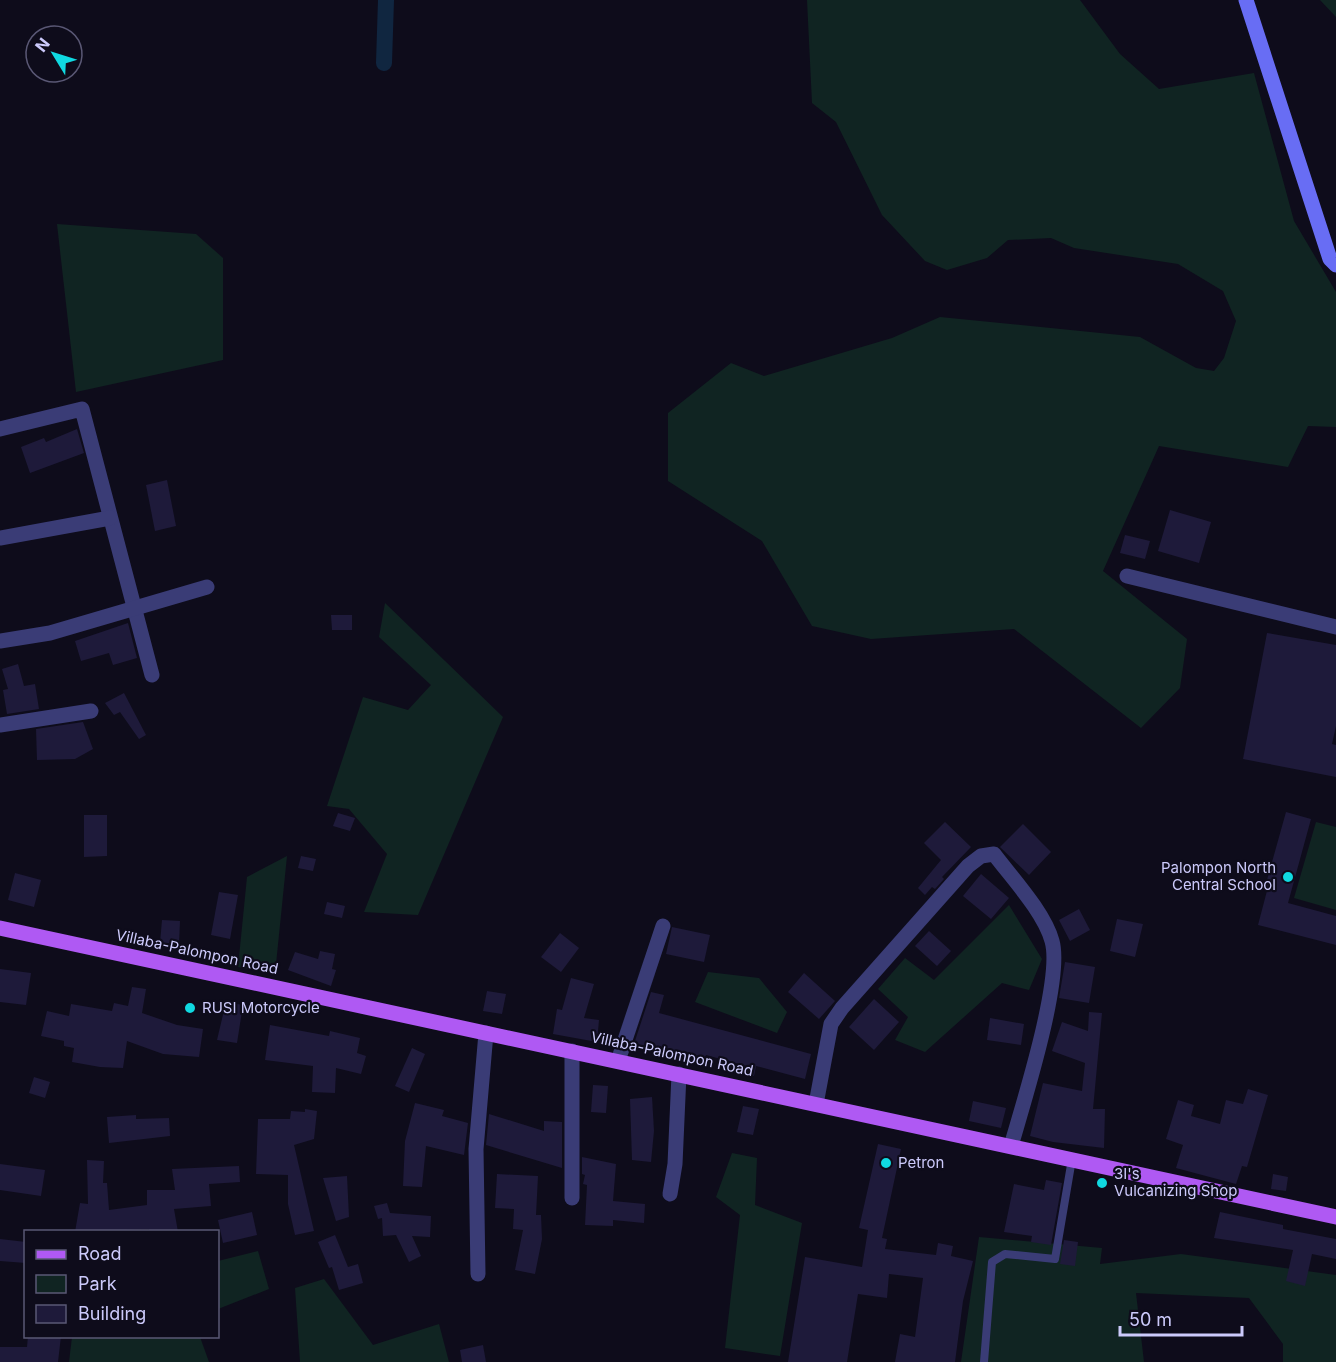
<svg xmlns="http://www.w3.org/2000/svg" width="1336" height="1362" font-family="Inter,sans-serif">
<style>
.green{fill:#102422}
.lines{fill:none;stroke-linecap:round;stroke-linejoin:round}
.canal{stroke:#102640;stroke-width:16}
.building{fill:#1e1a3a}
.lane{stroke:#3a3c76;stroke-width:8}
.street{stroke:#3a3c76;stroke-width:15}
.secondary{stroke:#686df4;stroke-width:15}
.primary{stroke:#af59f3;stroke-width:15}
.poi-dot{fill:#10d9e1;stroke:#0e0c1b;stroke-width:2}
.labels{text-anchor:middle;stroke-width:4.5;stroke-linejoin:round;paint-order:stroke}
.poi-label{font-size:15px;fill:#cccafb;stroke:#0e0c1b;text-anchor:start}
.street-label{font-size:15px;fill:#cccafb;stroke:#0e0c1b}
</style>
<rect width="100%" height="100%" fill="#0e0c1b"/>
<g class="green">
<path d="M807 0H1080L1120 54 1159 89 1254 73 1294 221 1336 292V427L1308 426 1288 467 1159 446 1103 571 1187 639 1180 688 1141 728 1014 629 871 639 812 626 762 541 668 481V413L731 363 764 376 892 338 940 317 1140 337 1196 368 1214 371 1224 358 1236 321 1223 291 1178 264 1074 248 1051 238 1008 240 987 258 947 270 925 261 882 215 836 122 812 103Z"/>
<path d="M1320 0H1336V17Z"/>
<path d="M57 224 196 234 223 258V360L76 392Z"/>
<path d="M385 603 503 717 418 915 364 912 387 854 349 809 327 806 363 697 408 710 431 685 379 637Z"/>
<path d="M1316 822 1336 827V910L1294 898Z"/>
<path d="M287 856 275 974 238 967 247 877Z"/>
<path d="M1009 905 1042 959 1029 990 1002 983 925 1052 895 1040 908 1017 878 989 905 958 934 980Z"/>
<path d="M708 972 759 978 787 1012 777 1033 695 1002Z"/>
<path d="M732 1153 757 1158 755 1205 802 1223 780 1356 725 1348 740 1215 716 1197Z"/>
<path d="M979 1237 1102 1248 1100 1264 1181 1254 1336 1275V1362H1283V1344L1249 1298 1136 1293 1144 1362H961Z"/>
<path d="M258 1251 269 1289 218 1309V1261Z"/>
<path d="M324 1279 373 1345 439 1324 449 1362H300L295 1288Z"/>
<path d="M72 1337H200L209 1362H69Z"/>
</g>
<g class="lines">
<path class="canal" d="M384 63 386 0"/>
</g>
<g class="building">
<path d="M77 429 84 453 30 473 21 447 44 438 46 442Z"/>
<path d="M167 480 176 526 155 531 146 485Z"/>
<path d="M1170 510 1211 522 1199 563 1158 551Z"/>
<path d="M1125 535 1150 541 1145 559 1120 553Z"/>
<path d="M331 615H352V630H332Z"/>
<path d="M128 623 137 658 113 665 109 653 81 661 75 641Z"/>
<path d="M1267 633 1336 645V726L1332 744 1336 745V777L1243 759Z"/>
<path d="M18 664 24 686 35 684 39 709 7 714 3 690 8 689 2 669Z"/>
<path d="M124 693 146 735 139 739 120 712 114 715 105 703Z"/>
<path d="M83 722 93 749 75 759 37 760 36 729Z"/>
<path d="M1286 812 1311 819 1288 903 1336 916V945L1258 925 1268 887H1265Z"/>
<path d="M338 813 355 818 350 831 333 826Z"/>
<path d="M84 815H107V856L84 857Z"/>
<path d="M945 822 971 847 942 877 944 879 935 889 932 887 925 895 918 888 941 860 924 843Z"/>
<path d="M1023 824 1051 852 1029 875 1000 847Z"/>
<path d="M301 856 316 859 313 871 298 868Z"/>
<path d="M15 873 41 880 34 907 8 900Z"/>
<path d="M981 874 1009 898 991 919 963 896Z"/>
<path d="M219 892 238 895 230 939 211 935Z"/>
<path d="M327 902 345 906 342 918 324 914Z"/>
<path d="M1079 909 1090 930 1070 941 1059 920Z"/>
<path d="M1117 919 1143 924 1135 957 1110 951Z"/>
<path d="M162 920 180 921 179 944 160 943Z"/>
<path d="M672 927 710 935 704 962 666 954Z"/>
<path d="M929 931 951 951 937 966 915 946Z"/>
<path d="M560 933 579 948 561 972 541 957Z"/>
<path d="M320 951 335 954 332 969 336 970 331 986 288 970 295 952 318 959Z"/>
<path d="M1065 962 1095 967 1089 1003 1059 998Z"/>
<path d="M0 969 31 973 26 1005 0 1002Z"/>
<path d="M804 973 835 1001 819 1019 788 992Z"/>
<path d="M571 978 594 984 584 1018 599 1020 597 1042 553 1034 557 1009 562 1010Z"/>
<path d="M132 987 146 989 142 1013 177 1025 203 1029 199 1057 163 1054 127 1041 123 1068 100 1067 72 1062 74 1048 64 1046V1041L41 1036 47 1011 69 1016 71 1004 112 1011 114 1003 128 1006Z"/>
<path d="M487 991 506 994 502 1014 483 1011Z"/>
<path d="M651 992 664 995 659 1013 811 1054 805 1079 756 1066 754 1076 741 1073 743 1065 706 1055 704 1062 671 1051 634 1044Z"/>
<path d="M874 999 899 1022 874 1050 849 1027Z"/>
<path d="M226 1002 243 1005 237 1043 217 1040Z"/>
<path d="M1089 1012 1102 1013 1093 1109H1105L1104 1148 1053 1142 1030 1136 1043 1083 1082 1091 1085 1063 1052 1051 1062 1022 1088 1031Z"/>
<path d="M990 1018 1024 1024 1021 1045 987 1040Z"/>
<path d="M270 1025 329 1036 330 1031 360 1038 357 1053 366 1056 361 1074 336 1068 335 1093 312 1092 313 1066 265 1060Z"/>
<path d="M412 1048 425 1054 409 1092 395 1086Z"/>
<path d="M34 1077 50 1082 45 1098 29 1093Z"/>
<path d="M593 1085 608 1086 606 1113 591 1112Z"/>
<path d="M1248 1089 1268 1095 1247 1167 1242 1166 1236 1184 1176 1168 1183 1145 1166 1139 1178 1100 1194 1105 1191 1116 1220 1124 1226 1100 1243 1104Z"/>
<path d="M652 1097 654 1131 651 1162 632 1160 630 1099Z"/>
<path d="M973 1101 1006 1108 1001 1128 969 1121Z"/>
<path d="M415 1103 444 1110 442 1116 468 1123 464 1155 426 1146 422 1187 403 1186 405 1141Z"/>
<path d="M743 1106 759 1109 753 1135 737 1132Z"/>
<path d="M305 1109 317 1111 314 1139 294 1145 314 1231 295 1235 288 1204V1175L256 1174 258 1119H290L291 1111 305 1112Z"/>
<path d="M489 1114 544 1131V1121L562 1122V1168L486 1145Z"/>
<path d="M136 1115V1119L169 1118 170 1136 109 1143 107 1117Z"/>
<path d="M878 1144 901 1149 882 1238 887 1239 885 1249 936 1255 938 1243 953 1246 951 1256 973 1261 963 1301 955 1362H895L900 1334 915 1337 923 1278 889 1274 887 1298 858 1294 847 1362H788L805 1257 862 1267 868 1230 859 1228Z"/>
<path d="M582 1157 616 1164 613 1201 645 1204 644 1223 613 1220V1226L585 1225 587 1185 583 1184 585 1175 582 1174Z"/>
<path d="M87 1160 104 1161 103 1183H107L109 1210 147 1205V1190H175L172 1169 239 1166 240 1182 209 1184 211 1206 174 1209 178 1232H150L149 1229 75 1232 80 1203 88 1204Z"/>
<path d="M0 1164 45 1170 41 1196 0 1190Z"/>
<path d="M497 1174 538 1176 536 1215H541L542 1239 535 1274 515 1270 523 1230 513 1229 514 1209 495 1208Z"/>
<path d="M1273 1174 1288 1177 1286 1191 1271 1189Z"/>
<path d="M347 1176 349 1217 336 1221 323 1178Z"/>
<path d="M1046 1180 1062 1183 1051 1245 1031 1242 1032 1236 1004 1232 1014 1184 1044 1190Z"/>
<path d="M387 1203 390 1213 431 1216 430 1237 412 1236 421 1256 409 1262 396 1235 383 1236 382 1218 378 1219 374 1206Z"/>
<path d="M252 1212 257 1235 223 1243 218 1220Z"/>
<path d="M1220 1212 1283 1225V1229L1336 1239V1259L1312 1254 1305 1286 1286 1281 1293 1250 1214 1238Z"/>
<path d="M335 1235 348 1267 358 1264 363 1283 339 1290 332 1267 329 1268 318 1242Z"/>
<path d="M0 1239 26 1242V1263L0 1261Z"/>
<path d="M1064 1240 1078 1242 1075 1266 1060 1264Z"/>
<path d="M28 1336H61L58 1362H0V1347H27Z"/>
<path d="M483 1345 486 1362H462L460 1350Z"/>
</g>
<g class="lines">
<path class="lane" d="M984 1362 992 1262 1005 1254 1055 1259 1072 1159"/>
<g class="street">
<path d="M0 429 82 409 152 675"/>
<path d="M0 538 110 518"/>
<path d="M1127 576 1336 627"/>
<path d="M0 641 50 633 207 587"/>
<path d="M0 725 91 711"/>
<path d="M572 1051V1198"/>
<path d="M618 1061 663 926"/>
<path d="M816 1104 831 1024 842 1008 968 866 981 856 994 854C1012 878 1044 912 1052 941 1063 979 1023 1104 1011 1146"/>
<path d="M670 1194 675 1164 679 1074"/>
<path d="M478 1274 476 1149 486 1033"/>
</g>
<path class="secondary" d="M1246 0 1330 259 1336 265"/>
<path class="primary" d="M0 928 1336 1217"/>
</g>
<g class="poi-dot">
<circle cx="1288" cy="877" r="6"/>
<circle cx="190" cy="1008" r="6"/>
<circle cx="886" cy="1163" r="6"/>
<circle cx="1102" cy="1183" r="6"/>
</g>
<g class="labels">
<g class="poi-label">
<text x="1276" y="873" text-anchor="end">Palompon North<tspan x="1276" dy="17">Central School</tspan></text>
<text x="202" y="1013">RUSI Motorcycle</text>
<text x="898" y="1168">Petron</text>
<text x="1114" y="1179">3I's<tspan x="1114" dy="17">Vulcanizing Shop</tspan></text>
</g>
<g class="street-label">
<text transform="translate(197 952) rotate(12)" y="5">Villaba-Palompon Road</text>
<text transform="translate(672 1054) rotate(12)" y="5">Villaba-Palompon Road</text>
</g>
</g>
<rect x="24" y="1230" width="195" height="108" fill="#0e0c1b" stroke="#5a5875" stroke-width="1.5"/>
<rect x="36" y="1250" width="30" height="9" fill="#af59f3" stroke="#5a5875" stroke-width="1.5"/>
<text x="78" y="1260" font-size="18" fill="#cccafb">Road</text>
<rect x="36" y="1275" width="30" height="18" fill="#102422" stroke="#5a5875" stroke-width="1.5"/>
<text x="78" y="1290" font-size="18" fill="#cccafb">Park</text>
<rect x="36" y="1305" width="30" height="18" fill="#1e1a3a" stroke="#5a5875" stroke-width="1.5"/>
<text x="78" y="1320" font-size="18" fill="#cccafb">Building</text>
<g transform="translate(54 54) rotate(308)"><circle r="28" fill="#0e0c1b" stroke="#5a5875" stroke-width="1.5"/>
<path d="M0-4.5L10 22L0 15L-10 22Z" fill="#10d9e1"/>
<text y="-9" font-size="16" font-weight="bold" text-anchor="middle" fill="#cccafb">N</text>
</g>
<path d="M1120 1326v9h122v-9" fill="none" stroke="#cccafb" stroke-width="3"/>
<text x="1129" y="1326" font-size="18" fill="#cccafb" stroke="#0e0c1b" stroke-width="4.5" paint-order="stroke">50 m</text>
</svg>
